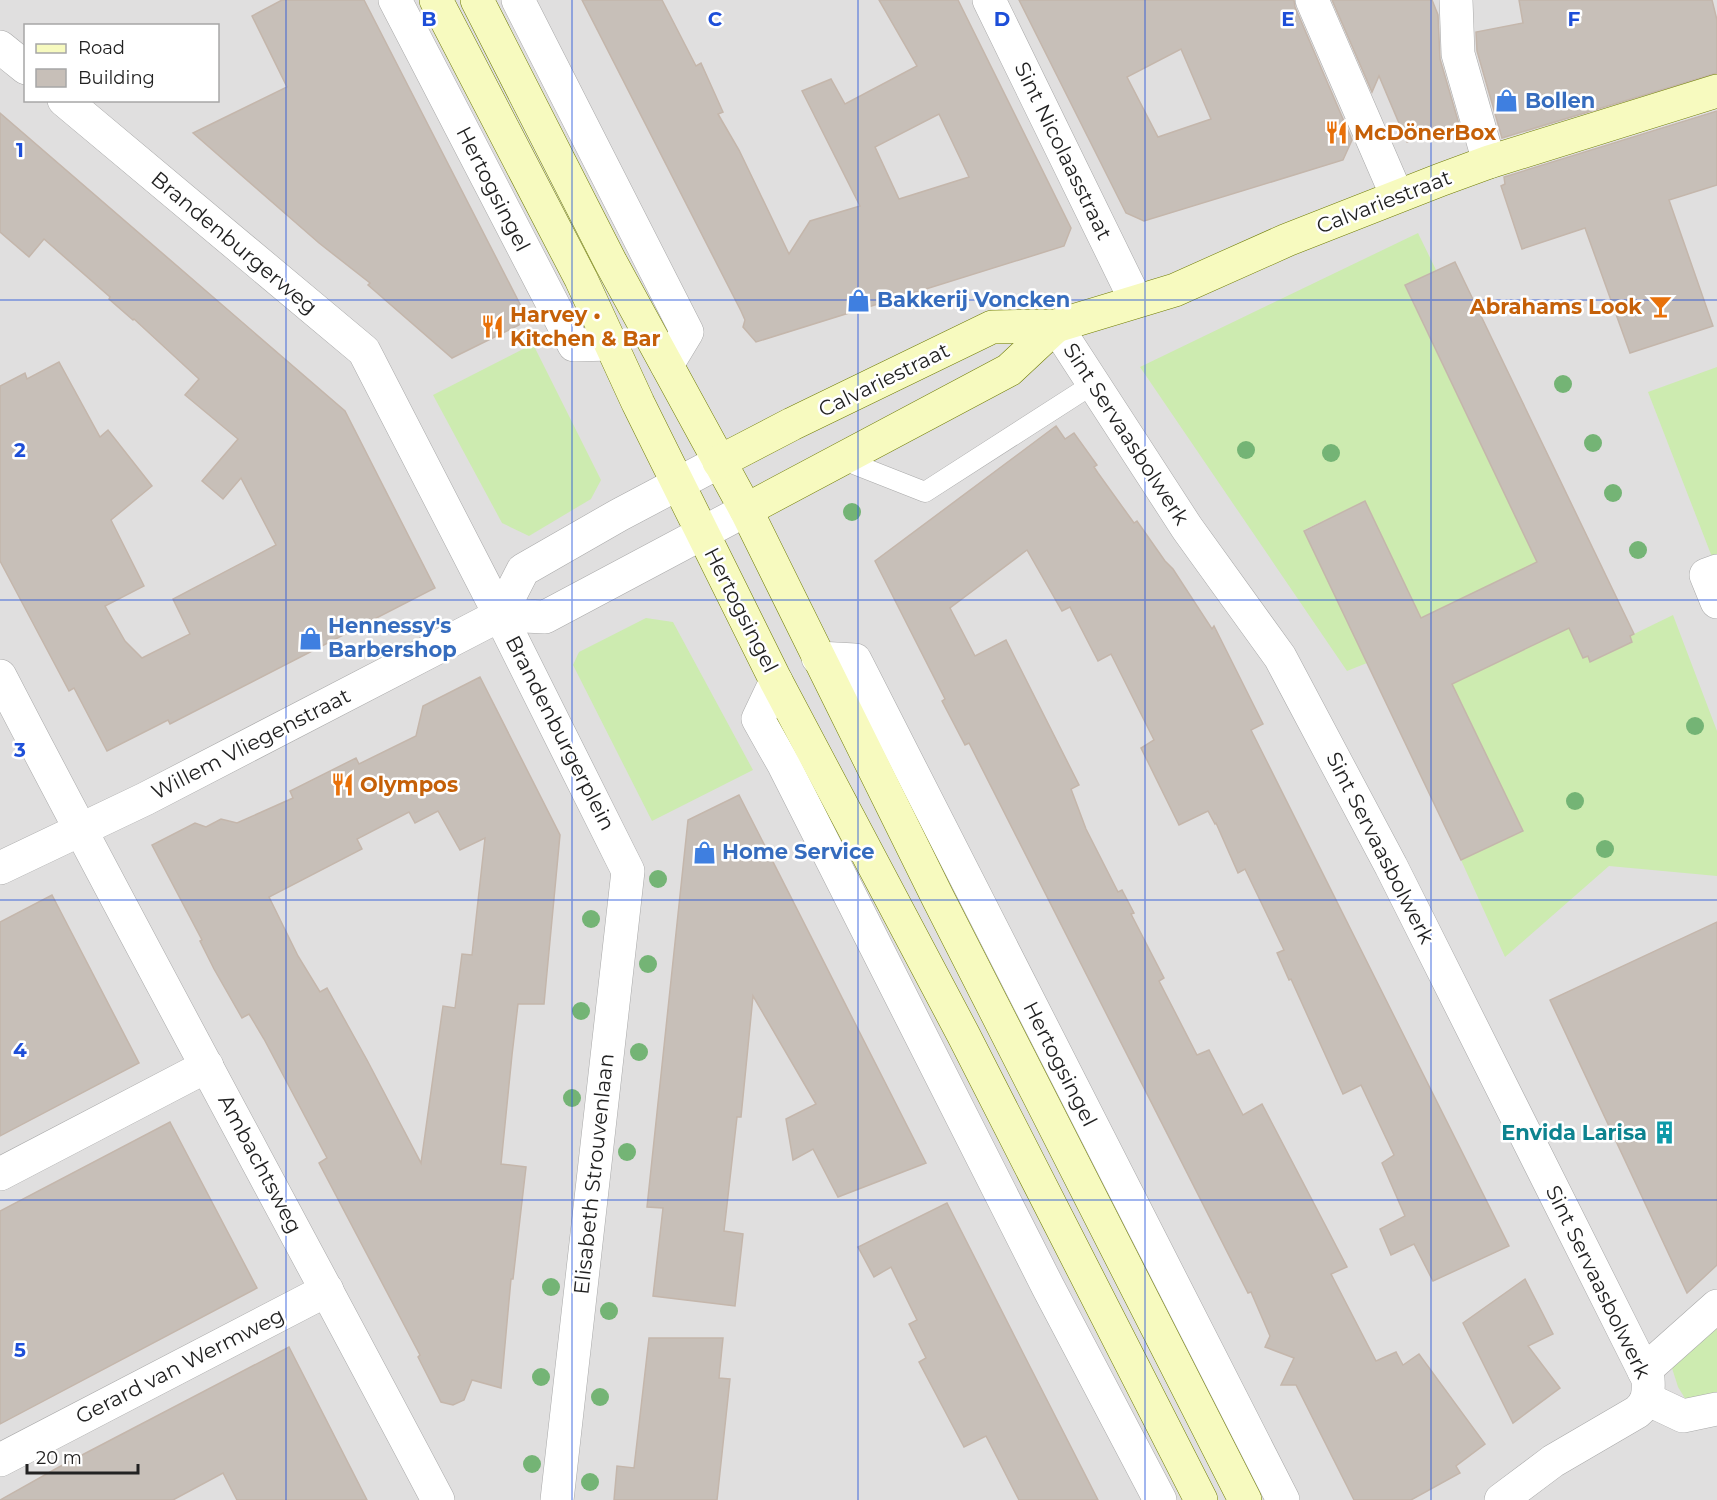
<svg xmlns="http://www.w3.org/2000/svg" width="1717" height="1500" font-family="Montserrat,sans-serif">
<style>
.residential{fill:#e0dfdf;fill-rule:evenodd}
.grass{fill:#cdebb0}
.building{fill:#c7bfb8;stroke:#c4b6ab;stroke-width:1.5;fill-rule:evenodd}
.lines{fill:none;stroke-linecap:round;stroke-linejoin:round}
.lane-casing{stroke:#a9a9a9;stroke-width:21}
.street-casing{stroke:#a9a9a9;stroke-width:34}
.secondary-casing{stroke:#707d05;stroke-width:34}
.lane{stroke:#fff;stroke-width:20}
.street{stroke:#fff;stroke-width:33}
.secondary{stroke:#f7fabf;stroke-width:33}
.tree{fill:#74b475}
.grid{fill:none;stroke:#1d4ed8;stroke-width:1.5;stroke-opacity:0.55}
.labels{text-anchor:middle;stroke-width:5;stroke-linejoin:round;paint-order:stroke}
.shop-label{font-size:21px;font-weight:bold;fill:#366cbe;stroke:#fff;text-anchor:start}
.food-label{font-size:21px;font-weight:bold;fill:#c56008;stroke:#fff;text-anchor:start}
.street-label{font-size:21px;fill:#222;stroke:#fff}
.culture-label{font-size:21px;font-weight:bold;fill:#0d838f;stroke:#fff;text-anchor:end}
.grid-label{font-size:20px;text-anchor:middle;font-weight:bold;fill:#1d4ed8;stroke:#fff;stroke-width:5;stroke-linejoin:round;paint-order:stroke}
</style>
<rect width="100%" height="100%" fill="#f2efe9"/>
<path class="residential" d="M0 0H1717V1500H0ZM26 26H218V100H26Z"/>
<g class="grass">
<path d="M1418 233 1436 270 1405 286 1537 562 1421 618 1365 501 1304 530 1367 663 1347 671 1140 367Z"/>
<path d="M533 344 601 480 591 499 529 536 502 523 433 395Z"/>
<path d="M1717 367V555L1712 557 1648 392Z"/>
<path d="M1673 615 1717 731V876L1609 866 1505 957 1461 860 1523 831 1452 684 1569 628 1583 658 1588 656 1591 662 1632 642 1630 636 1634 634Z"/>
<path d="M646 618 673 622 753 770 652 821 573 665 579 652Z"/>
<path d="M1717 1328V1398L1686 1400 1678 1387 1672 1368Z"/>
</g>
<g class="building">
<path d="M282 0H364L523 310 519 325 452 358 368 285 370 283 319 243 193 133 287 87 252 16Z"/>
<path d="M582 0H662L696 66 701 63 723 112 718 114 739 150 789 254 810 221 860 206 802 91 831 79 845 104 917 66 879 0H958L1071 228 1064 246 756 342 743 327 745 320 741 311ZM939 114 969 177 899 199 875 147Z"/>
<path d="M1019 0H1294L1295 7 1352 140 1343 160 1144 221 1126 213ZM1181 49 1211 119 1158 137 1127 77Z"/>
<path d="M1332 0H1432L1438 15 1440 59 1459 124 1407 142 1379 76 1372 92Z"/>
<path d="M1519 0H1712L1717 20V73L1502 138 1477 51 1476 32 1523 23Z"/>
<path d="M1717 111V185L1669 200 1713 326 1630 353 1585 228 1522 249 1501 186 1505 184 1504 177Z"/>
<path d="M0 113 345 411 435 588 170 724 168 720 107 751 74 688 69 691 0 561V386L25 373 27 379 59 362 100 437 108 430 152 486 111 520 144 586 105 606 125 641 142 658 190 634 173 599 276 545 241 478 223 499 202 481 238 439 185 395 199 379 134 319 133 320 109 299 110 297 44 239 29 257 0 232Z"/>
<path d="M1455 262 1634 634 1630 636 1632 642 1590 662 1588 656 1583 658 1569 628 1452 684 1523 831 1461 860 1304 531 1365 501 1421 618 1537 562 1405 285Z"/>
<path d="M1056 426 1065 439 1074 433 1097 465 1094 467 1098 473 1134 523 1137 521 1165 561 1173 569 1212 629 1214 626 1263 724 1251 730 1509 1246 1433 1281 1414 1244 1391 1255 1380 1229 1405 1216 1382 1163 1394 1155 1361 1085 1343 1094 1291 979 1289 980 1277 953 1284 950 1245 869 1238 873 1216 823 1215 824 1208 811 1179 825 1141 748 1154 740 1111 654 1098 661 1070 607 1062 611 1027 550 950 608 975 656 1006 640 1079 785 1071 789 1086 829 1118 892 1122 890 1134 913 1131 914 1164 978 1159 981 1197 1055 1209 1050 1243 1115 1262 1104 1347 1267 1331 1274 1376 1361 1396 1352 1403 1365 1419 1354 1485 1444 1456 1466 1460 1473 1411 1500H1354L1296 1385H1281L1294 1358 1265 1347 1270 1336 1251 1292 1248 1293 969 743 965 745 942 701 945 699 875 561Z"/>
<path d="M480 677 560 835 544 1004H518L512 1055 501 1164 526 1167 513 1279H511L501 1388 472 1380 464 1400 453 1405 441 1402 418 1357 420 1355 319 1163 327 1158 264 1039 249 1014 242 1018 214 969 200 941 202 940 152 845 195 823 206 827 221 819 237 823 293 798 290 791 356 758 359 764 416 736 423 706ZM438 811 460 850 485 838 472 955 462 954 455 1008 443 1006 421 1163 367 1060 327 988 320 992 298 956 269 897 362 849 357 839 409 812 415 823Z"/>
<path d="M739 795 926 1163 838 1197 813 1149 793 1160 786 1119 816 1104 753 996 741 1117H737L724 1231 743 1234 735 1306 653 1296 663 1208 647 1207 688 820Z"/>
<path d="M52 895 139 1063 0 1136V922Z"/>
<path d="M1717 922V1265L1687 1293 1550 1000Z"/>
<path d="M170 1122 257 1288 0 1424V1211Z"/>
<path d="M947 1203 1023 1353 1098 1500H1019L986 1436 964 1447 919 1362 926 1358 909 1324 917 1320 891 1267 874 1277 858 1247Z"/>
<path d="M1525 1279 1553 1334 1528 1346 1560 1388 1513 1423 1463 1323Z"/>
<path d="M649 1338H723L719 1378 730 1379 717 1500H614L617 1466 634 1468Z"/>
<path d="M289 1347 367 1500H237L223 1473 173 1500H0L59 1467Z"/>
</g>
<g class="lines">
<defs>
<path id="lane" d="M841 459 925 492 1093 384"/>
<g id="street">
<path d="M395 0 574 345 611 344"/>
<path d="M518 0 687 332 667 365"/>
<path d="M989 0 1136 301"/>
<path d="M1312 0 1397 196"/>
<path d="M1456 0 1458 54 1489 162"/>
<path d="M0 47 26 68"/>
<path d="M64 100 364 351 500 615 628 871 557 1500"/>
<path d="M1056 326 1187 528 1280 657 1391 866 1648 1379C1649 1393 1648 1403 1637 1412L1553 1461 1501 1500"/>
<path d="M1717 571 1706 575 1717 602"/>
<path d="M500 615 523 570 619 515 719 462"/>
<path d="M818 658 855 660 1283 1500"/>
<path d="M0 676C143 952 293 1225 438 1500"/>
<path d="M776 681 758 719 784 765 1048 1287 1160 1500"/>
<path d="M0 868 145 799 500 615 545 617 746 510"/>
<path d="M0 1174 207 1066"/>
<path d="M1644 1371 1717 1306"/>
<path d="M1647 1399 1683 1416 1717 1409"/>
<path d="M0 1460 327 1290"/>
</g>
<g id="secondary">
<path d="M436 0 581 279 638 403 776 681 963 1034 1201 1500"/>
<path d="M477 0 611 263 746 510 938 898 1245 1500"/>
<path d="M719 462 792 424 992 327 1056 326 1175 290 1287 240 1440 180 1489 162 1717 91"/>
<path d="M746 510 1009 370 1056 326"/>
</g>
</defs>
<use href="#lane" class="lane-casing"/>
<use href="#street" class="street-casing"/>
<use href="#secondary" class="secondary-casing"/>
<use href="#lane" class="lane"/>
<use href="#street" class="street"/>
<use href="#secondary" class="secondary"/>
</g>
<g class="tree">
<circle cx="1563" cy="384" r="9"/>
<circle cx="1593" cy="443" r="9"/>
<circle cx="1246" cy="450" r="9"/>
<circle cx="1331" cy="453" r="9"/>
<circle cx="1613" cy="493" r="9"/>
<circle cx="852" cy="512" r="9"/>
<circle cx="1638" cy="550" r="9"/>
<circle cx="1695" cy="726" r="9"/>
<circle cx="1575" cy="801" r="9"/>
<circle cx="1605" cy="849" r="9"/>
<circle cx="658" cy="879" r="9"/>
<circle cx="591" cy="919" r="9"/>
<circle cx="648" cy="964" r="9"/>
<circle cx="581" cy="1011" r="9"/>
<circle cx="639" cy="1052" r="9"/>
<circle cx="572" cy="1098" r="9"/>
<circle cx="627" cy="1152" r="9"/>
<circle cx="551" cy="1287" r="9"/>
<circle cx="609" cy="1311" r="9"/>
<circle cx="541" cy="1377" r="9"/>
<circle cx="600" cy="1397" r="9"/>
<circle cx="532" cy="1464" r="9"/>
<circle cx="590" cy="1482" r="9"/>
</g>
<path class="grid" d="M286 0V1500M572 0V1500M858 0V1500M1145 0V1500M1431 0V1500M0 300H1717M0 600H1717M0 900H1717M0 1200H1717"/>
<defs>
<symbol id="shop-bare" viewBox="-9 -9 18 18"><path d="M-5-2.5h2.3a2.7 3.5 0 0 1 5.4 0H5L5.5 6h-11ZM-1.5-2.5h3a1.5 2.3 0 0 0-3 0Z" fill="#3f7fe0" stroke="#fff" stroke-width="2.5" paint-order="stroke"/></symbol>
<symbol id="restaurant-bare" viewBox="-9 -9 18 18"><path d="M-5-6h1v4h1v-4h1v4h1v-4h1v5L-1.5 .5V6h-2V.5L-5-1ZM5-6V6H3V1.5H1.5Q1.5-4 5-6Z" fill="#e8710a" stroke="#fff" stroke-width="2.5" paint-order="stroke"/></symbol>
<symbol id="bar-bare" viewBox="-9 -9 18 18"><path d="M-6-5H6L.8 .8V4.5H3.5V6h-7V4.5H-.8V.8Z" fill="#e8710a" stroke="#fff" stroke-width="2.5" paint-order="stroke"/></symbol>
<symbol id="building-bare" viewBox="-9 -9 18 18"><path d="M-4-6H4V6H1V3H-1V6H-4ZM-2.5-4.3h1.7v1.8h-1.7ZM.8-4.3h1.7v1.8H.8ZM-2.5-1h1.7V.8h-1.7ZM.8-1h1.7V.8H.8Z" fill="#0f9aa8" stroke="#fff" stroke-width="2.5" paint-order="stroke"/></symbol>
</defs>
<g fill-rule="evenodd">
<use href="#shop-bare" x="1490" y="84" width="33" height="33"/>
<use href="#restaurant-bare" x="1320" y="116" width="33" height="33"/>
<use href="#shop-bare" x="842" y="284" width="33" height="33"/>
<use href="#bar-bare" x="1644" y="290" width="33" height="33"/>
<use href="#restaurant-bare" x="476" y="310" width="33" height="33"/>
<use href="#shop-bare" x="294" y="622" width="33" height="33"/>
<use href="#restaurant-bare" x="326" y="768" width="33" height="33"/>
<use href="#shop-bare" x="688" y="836" width="33" height="33"/>
<use href="#building-bare" x="1648" y="1116" width="33" height="33"/>
</g>
<g class="labels">
<g class="shop-label">
<text x="1525" y="108">Bollen</text>
<text x="877" y="307">Bakkerij Voncken</text>
<text x="328" y="633">Hennessy's<tspan x="328" dy="24">Barbershop</tspan></text>
<text x="722" y="859">Home Service</text>
</g>
<g class="food-label">
<text x="1354" y="140">McDönerBox</text>
<text x="1642" y="314" text-anchor="end">Abrahams Look</text>
<text x="510" y="322">Harvey •<tspan x="510" dy="24">Kitchen &amp; Bar</tspan></text>
<text x="360" y="792">Olympos</text>
</g>
<g class="street-label">
<text transform="translate(1063 151) rotate(64)" y="7">Sint Nicolaasstraat</text>
<text transform="translate(493 189) rotate(63)" y="7">Hertogsingel</text>
<text transform="translate(1384 202) rotate(-21)" y="7">Calvariestraat</text>
<text transform="translate(234 243) rotate(40)" y="7">Brandenburgerweg</text>
<text transform="translate(884 380) rotate(-26)" y="7">Calvariestraat</text>
<text transform="translate(1126 434) rotate(57)" y="7">Sint Servaasbolwerk</text>
<text transform="translate(741 610) rotate(63)" y="7">Hertogsingel</text>
<text transform="translate(560 733) rotate(63)" y="7">Brandenburgerplein</text>
<text transform="translate(251 744) rotate(-27)" y="7">Willem Vliegenstraat</text>
<text transform="translate(1380 848) rotate(63)" y="7">Sint Servaasbolwerk</text>
<text transform="translate(1060 1064) rotate(63)" y="7">Hertogsingel</text>
<text transform="translate(260 1164) rotate(62)" y="7">Ambachtsweg</text>
<text transform="translate(594 1174) rotate(-84)" y="7">Elisabeth Strouvenlaan</text>
<text transform="translate(1598 1282) rotate(64)" y="7">Sint Servaasbolwerk</text>
<text transform="translate(180 1366) rotate(-27)" y="7">Gerard van Wermweg</text>
</g>
<g class="culture-label">
<text x="1647" y="1140">Envida Larisa</text>
</g>
</g>
<g class="grid-label">
<text x="429" y="26">B</text>
<text x="715" y="26">C</text>
<text x="1002" y="26">D</text>
<text x="1288" y="26">E</text>
<text x="1574" y="26">F</text>
<text x="20" y="157">1</text>
<text x="20" y="457">2</text>
<text x="20" y="757">3</text>
<text x="20" y="1057">4</text>
<text x="20" y="1357">5</text>
</g>
<rect x="24" y="24" width="195" height="78" fill="#ffffff" stroke="#a7a7a7" stroke-width="1.5"/>
<rect x="36" y="44" width="30" height="9" fill="#f7fabf" stroke="#a7a7a7" stroke-width="1.5"/>
<text x="78" y="54" font-size="18" fill="#222222">Road</text>
<rect x="36" y="69" width="30" height="18" fill="#c7bfb8" stroke="#a7a7a7" stroke-width="1.5"/>
<text x="78" y="84" font-size="18" fill="#222222">Building</text>
<path d="M27 1464v9h111v-9" fill="none" stroke="#222222" stroke-width="3"/>
<text x="36" y="1464" font-size="18" fill="#222222" stroke="#ffffff" stroke-width="4.5" paint-order="stroke">20 m</text>
</svg>
